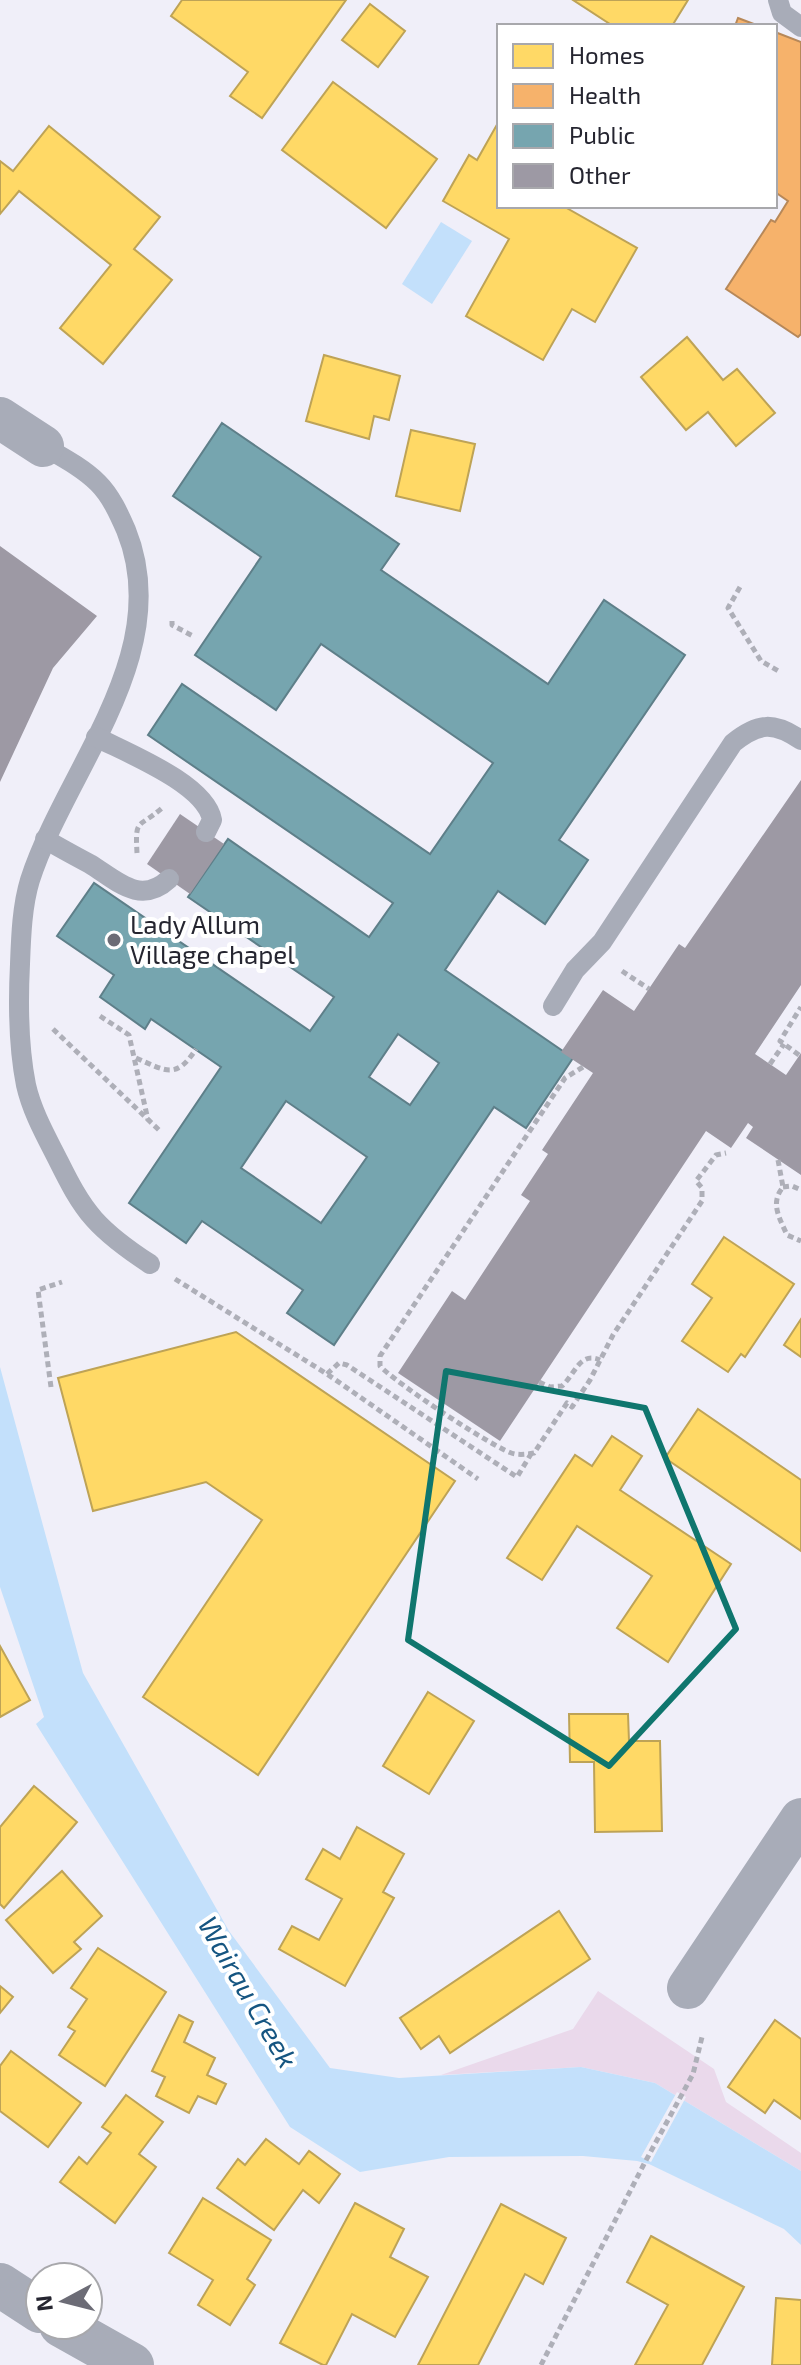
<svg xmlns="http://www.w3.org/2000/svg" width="801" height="2365" font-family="'Exo 2',sans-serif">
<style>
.green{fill:#ead9eb}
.water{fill:#c3e0fb}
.pier{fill:#f0eff9}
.homes{fill:#ffd966;stroke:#bea356;stroke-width:2}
.health{fill:#f6b26b;stroke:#b78859;stroke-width:2}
.public{fill:#76a5af;stroke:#5e7f89;stroke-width:2;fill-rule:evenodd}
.building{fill:#9d99a4}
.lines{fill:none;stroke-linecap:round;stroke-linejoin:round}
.path{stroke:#aeafb8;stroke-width:5;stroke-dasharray:6 4;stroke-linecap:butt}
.service{stroke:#a8acb8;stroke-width:20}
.minor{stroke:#a8acb8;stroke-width:42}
.tertiary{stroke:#a8acb8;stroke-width:44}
.marked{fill:none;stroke:#0f766e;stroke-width:6;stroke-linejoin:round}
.poi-dot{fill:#6c6c76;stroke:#fff;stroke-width:3}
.labels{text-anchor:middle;stroke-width:8;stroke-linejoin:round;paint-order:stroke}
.poi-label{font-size:26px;fill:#252530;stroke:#fff;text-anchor:start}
.water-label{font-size:28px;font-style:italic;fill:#155581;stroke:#fff}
</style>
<rect width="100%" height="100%" fill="#f0eff9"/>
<path class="green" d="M598 1991 714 2069 726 2102 801 2153V2171L655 2083 581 2067 441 2075 573 2029Z"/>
<g class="water">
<path d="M441 222 472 241 432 304 402 284Z"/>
<path d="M0 1367 83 1673 229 1931 330 2068 399 2078 581 2067 655 2083 801 2171V2245L784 2229 649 2164 637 2161 583 2156 449 2157 360 2172 290 2127 36 1724 44 1717 0 1587Z"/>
</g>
<path class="pier" d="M677 2092 686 2097 651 2162 641 2157Z"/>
<g class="homes">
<path d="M182 0H346L262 118 230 96 248 72 171 16Z"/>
<path d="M573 0H688L672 26H613Z"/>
<path d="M370 4 405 31 378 67 342 40Z"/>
<path d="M333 82 437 159 386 228 282 150Z"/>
<path d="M499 121V206H563L637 248 595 322 572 309 543 360 466 316 509 239 443 201 469 155 477 160Z"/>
<path d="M49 126 160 217 134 249 172 280 103 364 60 328 111 265 19 191 0 214V161L13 171Z"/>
<path d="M687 337 723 380 737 369 775 413 736 446 708 412 686 430 641 377Z"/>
<path d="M324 355 400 376 389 420 374 416 369 439 306 421Z"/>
<path d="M411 430 475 444 460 511 396 496Z"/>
<path d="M724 1237 794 1284 745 1357 741 1354 728 1372 682 1341 712 1298 692 1284Z"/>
<path d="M801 1319V1357L784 1345Z"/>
<path d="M236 1332 455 1481 258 1775 143 1697 262 1520 206 1482 93 1511 58 1378Z"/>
<path d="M698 1409 801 1480V1551L665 1458Z"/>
<path d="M612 1436 642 1456 620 1490 731 1564 668 1662 617 1628 652 1576 577 1526 542 1580 507 1558 575 1455 592 1466Z"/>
<path d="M0 1646 30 1700 0 1717Z"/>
<path d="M428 1692 474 1721 429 1794 383 1766Z"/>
<path d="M569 1714H628L629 1741H660L662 1831 595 1832 594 1762H570Z"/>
<path d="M34 1786 77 1822 4 1908 0 1904V1827Z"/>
<path d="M357 1827 404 1854 383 1892 394 1898 345 1986 279 1949 292 1926 319 1940 342 1899 306 1879 323 1849 340 1859Z"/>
<path d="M62 1871 102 1916 74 1942 81 1949 53 1973 6 1920Z"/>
<path d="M559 1911 590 1959 450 2053 439 2036 421 2049 400 2018Z"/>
<path d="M98 1948 166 1992 105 2086 59 2055 75 2031 68 2027 87 1999 71 1988Z"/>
<path d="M0 1986 13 1997 0 2013Z"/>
<path d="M179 2015 193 2022 184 2042 215 2058 207 2075 226 2084 216 2104 198 2096 189 2113 156 2096 165 2077 152 2071Z"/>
<path d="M775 2020 801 2039V2119L774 2100 765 2113 728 2087Z"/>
<path d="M11 2051 81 2103 48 2147 0 2111V2066Z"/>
<path d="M126 2095 163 2122 139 2154 156 2167 115 2223 60 2182 79 2157 87 2164 111 2133 102 2127Z"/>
<path d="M266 2139 299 2164 309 2151 340 2174 319 2203 303 2190 274 2230 217 2188 238 2159 245 2165Z"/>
<path d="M203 2198 271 2240 247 2279 255 2285 230 2325 198 2305 213 2280 169 2253Z"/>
<path d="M355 2203 404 2229 390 2257 428 2277 395 2337 352 2314 326 2365H323L280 2343Z"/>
<path d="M501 2204 566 2238 543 2284 525 2274 478 2365H418Z"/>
<path d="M651 2236 744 2287 702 2365H635L668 2305 627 2282Z"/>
<path d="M776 2298 801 2300V2365H772Z"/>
</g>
<g class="health">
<path d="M738 18 759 26H735Z"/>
<path d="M775 32 801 42V334L798 337 726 289 771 220 775 222 788 201 775 192Z"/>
</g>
<path class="public" d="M222 423 399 544 381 570 548 684 604 600 685 655 559 840 588 860 545 924 498 891 445 970 573 1058 526 1128 494 1107 334 1345 287 1313 303 1290 202 1221 186 1243 129 1203 221 1067 151 1019 145 1029 100 997 114 975 57 936 94 883 310 1031 334 997 188 897 190 894 228 839 369 937 393 903 148 735 182 684 430 854 493 763 321 644 276 710 195 655 261 557 173 496ZM398 1034 439 1063 410 1105 369 1077ZM286 1101 367 1157 321 1223 241 1168Z"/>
<g class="building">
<path d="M0 546 97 616 53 668 0 782Z"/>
<path d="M801 780V985L755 1054 786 1075 801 1053V1175L746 1138 753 1127 748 1123 731 1148 706 1131 500 1441 398 1373 452 1291 465 1300 530 1201 521 1195 548 1154 542 1150 593 1073 561 1052 603 990 634 1011 679 944 685 948Z"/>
<path d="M180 814 224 844 190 894 147 864Z"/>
</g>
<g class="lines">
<g class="path">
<path d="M740 587 728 608 761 661 780 672"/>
<path d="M172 621V625L193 636"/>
<path d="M137 853C135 817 138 829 162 808"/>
<path d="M622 971 649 989"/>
<path d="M100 1016 129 1035 148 1120"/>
<path d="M53 1029 159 1130"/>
<path d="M799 1055 780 1041 801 1007"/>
<path d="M136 1058C166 1071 176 1080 196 1049"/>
<path d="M770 1064 784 1044"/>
<path d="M583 1067 565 1078 380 1356V1366C393 1381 497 1451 515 1454 522 1455 528 1454 534 1453L567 1403 572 1407 590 1380 613 1335 702 1201V1188L696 1181 716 1155 726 1153"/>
<path d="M778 1160 783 1187C770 1203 779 1217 787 1235L801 1241"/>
<path d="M783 1187 792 1186 801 1190"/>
<path d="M175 1279 327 1374 478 1479"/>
<path d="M327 1374 339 1363 347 1365 517 1477 531 1454"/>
<path d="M539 1382 550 1387 562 1386C575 1374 580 1351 600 1360"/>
<path d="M51 1387 38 1290 62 1282"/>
<path d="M541 2365 644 2164 693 2074 702 2037"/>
</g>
<g class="service">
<path d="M778 0 782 13 801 27"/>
<path d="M43 446C62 457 83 468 98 483 111 496 119 514 126 530 176 653 66 769 30 880 22 906 21 937 20 964 18 1004 18 1045 26 1085 32 1112 47 1138 59 1162 69 1182 79 1202 94 1219 110 1237 130 1251 150 1264"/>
<path d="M96 737C127 753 206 784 212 820L206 832"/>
<path d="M45 839C60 848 75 856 90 864 116 880 140 906 169 879"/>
<path d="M553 1006 575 970 602 942 733 743C759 722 774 722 801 740"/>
</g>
<g class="minor">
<path d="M0 418 43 446"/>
<path d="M688 1988 801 1819"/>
</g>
<g class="tertiary">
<path d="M0 2285 40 2311"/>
<path d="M61 2325 132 2365"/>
</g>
</g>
<path class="marked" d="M446 1371 645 1408 736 1629 609 1766 408 1640Z"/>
<circle class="poi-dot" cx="114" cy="940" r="8"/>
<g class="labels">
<g class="poi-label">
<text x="130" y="934">Lady Allum<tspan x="130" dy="30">Village chapel</tspan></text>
</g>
<g class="water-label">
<text transform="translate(248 1992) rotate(60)" y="10">Wairau Creek</text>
</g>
</g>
<rect x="497" y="24" width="280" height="184" fill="#ffffff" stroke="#a8a8ac" stroke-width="2"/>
<rect x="513" y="44" width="40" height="24" fill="#ffd966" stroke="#a8a8ac" stroke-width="2"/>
<text x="569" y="64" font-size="24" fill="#252530">Homes</text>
<rect x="513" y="84" width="40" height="24" fill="#f6b26b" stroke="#a8a8ac" stroke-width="2"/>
<text x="569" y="104" font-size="24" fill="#252530">Health</text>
<rect x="513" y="124" width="40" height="24" fill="#76a5af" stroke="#a8a8ac" stroke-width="2"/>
<text x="569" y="144" font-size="24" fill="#252530">Public</text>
<rect x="513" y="164" width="40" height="24" fill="#9d99a4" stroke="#a8a8ac" stroke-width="2"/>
<text x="569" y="184" font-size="24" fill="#252530">Other</text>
<g transform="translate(64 2301) rotate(263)"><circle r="38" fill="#ffffff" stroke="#a8a8ac" stroke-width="2"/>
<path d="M0-6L14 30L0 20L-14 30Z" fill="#6c6c76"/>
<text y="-12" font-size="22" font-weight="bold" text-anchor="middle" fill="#252530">N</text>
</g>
</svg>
